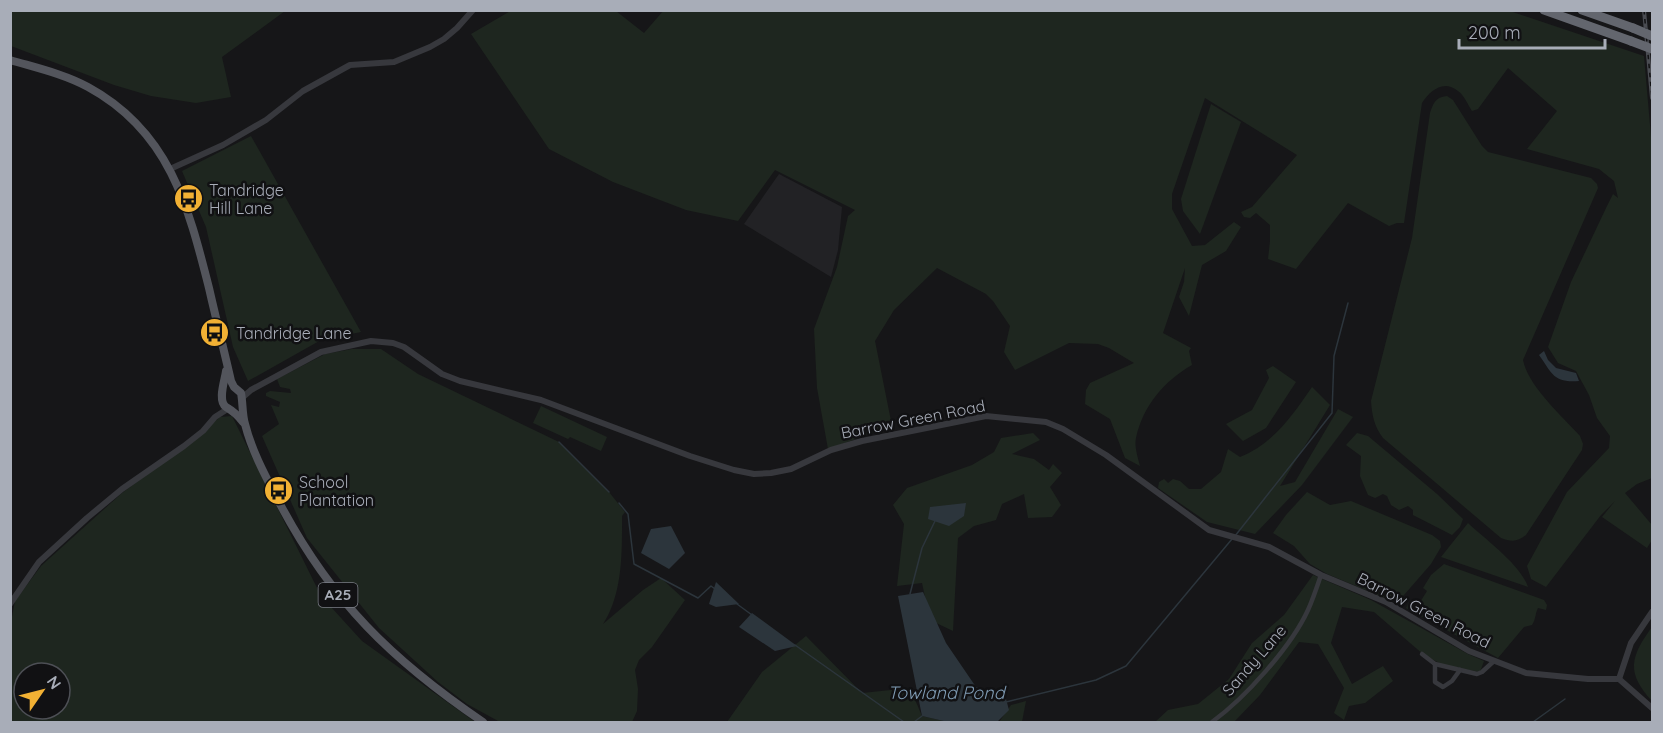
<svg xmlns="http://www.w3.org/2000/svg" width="1663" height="733" font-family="Quicksand,sans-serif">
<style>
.built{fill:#222225}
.green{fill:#1e261f;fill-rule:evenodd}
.water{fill:#2c353c}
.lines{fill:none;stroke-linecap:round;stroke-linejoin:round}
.stream{stroke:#2c353c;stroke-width:1.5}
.minor{stroke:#37383d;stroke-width:4.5}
.tertiary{stroke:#37383d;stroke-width:6}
.primary{stroke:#53555c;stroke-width:8}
.motorway{stroke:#63666e;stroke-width:9}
.rail-casing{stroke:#4a4c52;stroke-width:4}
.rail{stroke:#111113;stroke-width:1.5;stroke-dasharray:4.5;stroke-linecap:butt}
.motorway-bridge{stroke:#63666e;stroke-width:9}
.labels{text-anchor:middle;stroke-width:5;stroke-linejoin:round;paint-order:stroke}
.shield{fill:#111113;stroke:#7b7e86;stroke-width:1.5}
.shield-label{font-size:15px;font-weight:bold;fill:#a8adb8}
.poi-label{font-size:16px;fill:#a8adb8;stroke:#111113;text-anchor:start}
.street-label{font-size:16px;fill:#a8adb8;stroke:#111113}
.water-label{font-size:18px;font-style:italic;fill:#7f9bb3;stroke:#111113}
</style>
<rect width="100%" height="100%" fill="#161618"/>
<path class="built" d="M779 174 842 207 838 250 831 277 744 224Z"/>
<g class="green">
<path d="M11 10H285V11L222 57 231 97 196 103 151 96 114 85 11 46Z"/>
<path d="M512 10 616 11 644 33 664 10H1507L1644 56 1652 148V478L1637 484 1625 493 1652 525V540L1647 548 1602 517 1615 501 1601 515 1546 587 1531 579 1527 566 1567 492 1609 448 1610 436 1597 418 1589 395 1576 371 1558 363 1548 347 1571 282 1607 206 1613 194 1618 198 1614 181 1599 169 1527 149 1557 111 1508 68 1478 109 1472 111C1468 105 1464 95 1458 91 1443 79 1430 91 1422 103L1404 223H1397L1389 226 1348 203 1296 269 1268 259 1270 241V225L1256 213 1250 218 1244 217 1241 212 1252 207 1297 155 1205 98 1172 194V209L1192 246 1205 245 1234 222 1241 227 1226 251 1202 265 1189 316 1179 297 1184 282 1185 268 1163 333 1191 348 1189 351 1192 365C1164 381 1143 406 1136 438 1134 446 1138 458 1140 466L1125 458 1110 419 1085 404 1086 390 1090 383 1134 363 1109 348 1098 344 1069 343 1015 370 1004 352 1010 326 993 301 986 294 937 268 894 310 875 341 892 426 828 449 817 388 814 329 837 267 848 216 855 210 775 170 738 221 686 210 613 182 549 149 471 34Z"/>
<path d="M1447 96 1453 100 1482 146 1488 152 1591 178 1597 184 1598 188 1523 360C1528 386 1562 416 1580 436L1583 444 1582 450 1526 535C1517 542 1512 542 1501 538L1383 438C1374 426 1372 415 1371 401L1412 238 1430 113C1433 104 1435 97 1447 96Z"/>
<path d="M1211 104 1241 122 1200 234 1183 211 1181 199Z"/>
<path d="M251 136 361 332 321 340 248 381 233 347 206 227 182 171Z"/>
<path d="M352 349H381L418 374 559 442 609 492 625 512 622 516C622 552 623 593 603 624L643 590 661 578 685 600 652 647 639 660 635 670 638 689 637 711 632 722H500L467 704 438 682 379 628 307 538 262 436 279 424 271 405 279 407 280 402 266 396V393L270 391 291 393 290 389 280 387 277 379 325 354Z"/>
<path d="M1273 366 1296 382 1266 428 1243 441 1226 424 1252 410 1269 378 1266 370Z"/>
<path d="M1312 387 1330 405 1280 486 1295 482 1338 409 1353 417 1302 485 1255 534 1207 522 1158 488 1159 482 1164 479 1168 483 1173 479 1180 481 1189 489H1201L1221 472 1228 449 1240 457C1273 444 1292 416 1312 387Z"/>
<path d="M541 406 607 437 601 451 570 437 568 439 533 423Z"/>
<path d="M232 416 321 596 362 641 475 722H11L10 627 15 601 41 566 122 493 186 446 220 417ZM24 673H60V709H24Z"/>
<path d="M1033 433 1040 440 1012 454 1034 459 1049 470 1053 464 1062 473 1050 487 1061 505 1052 517 1028 518 1024 494 1002 504 996 520 974 526 958 538 953 631 930 620 922 583 897 586 904 524 893 505 907 488 972 465 994 452 1001 438Z"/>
<path d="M1357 433 1368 436 1437 494 1463 519 1460 527 1452 535 1413 515V510L1408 506 1399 510 1391 505 1387 496 1383 494 1375 498 1368 495 1360 476 1361 456 1346 445Z"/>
<path d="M1307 492 1330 505 1351 501 1432 535 1440 541 1441 547 1431 564 1397 603 1327 574 1310 564 1294 546 1273 533 1286 515Z"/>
<path d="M1468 523C1485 539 1521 565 1528 587L1441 557Z"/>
<path d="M1444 564 1544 600 1547 605 1546 610 1538 608C1535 614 1536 619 1532 625L1524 627 1498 658 1406 608 1409 602 1417 607 1427 591 1423 588 1431 575Z"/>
<path d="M1313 575 1371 600 1468 654 1484 661 1480 672 1445 666 1424 655 1374 612 1342 607 1331 643 1352 684 1383 666 1393 681 1365 703 1349 706 1344 720 1334 713 1344 688 1318 644 1299 642 1260 695 1234 722H1155L1168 710 1198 704 1229 679 1252 643 1284 615Z"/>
<path d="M1652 627V701C1626 673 1630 657 1652 627Z"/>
<path d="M806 636 862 693 910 688 922 716 949 722H727L762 672Z"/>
<path d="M1026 701 1022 722H999L1011 705Z"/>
</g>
<g class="water">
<path d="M1544 351 1548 360 1556 368 1576 373 1579 381C1553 383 1552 373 1539 355Z"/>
<path d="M966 503 964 516 949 526 928 519 930 507Z"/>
<path d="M671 526 685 553 669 569 641 553 651 529Z"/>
<path d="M716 582 739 604 716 607 709 604Z"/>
<path d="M923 592 946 643 976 687 1006 699 1009 710 997 722H948L922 716 898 596Z"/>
<path d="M752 613 797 646 775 651 739 627Z"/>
</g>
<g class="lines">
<g class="stream">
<path d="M559 442 609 492"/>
<path d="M619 503 628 514 634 564 698 598 711 586 715 589"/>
<path d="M1235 536 1332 413 1334 356 1348 303"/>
<path d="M910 594 922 548 935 521"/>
<path d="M737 604 752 615"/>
<path d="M795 645 904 722"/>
<path d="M1006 702 1096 680 1126 666 1232 539"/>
<path d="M914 722 922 716"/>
<path d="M1533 722 1565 699"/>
</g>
<g class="minor">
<path d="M1422 654 1435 664 1477 674 1482 672 1494 661"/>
<path d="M1435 664V682L1443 687 1452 681 1460 670"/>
<path d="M1212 722C1245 698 1291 647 1308 610 1313 599 1317 587 1321 575"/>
</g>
<g class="tertiary">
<path d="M170 169 223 145 266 120 303 91 350 65 394 62 430 47 444 39 457 28 473 10"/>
<path d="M242 398 251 390 321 352 371 341 393 343 404 347 442 374 460 381 541 400 690 456 734 470 754 474 771 473 791 469 831 450 862 441 986 416 1046 422 1063 429 1106 455 1209 530 1269 547 1321 575 1386 602 1469 651 1526 673 1588 679H1619L1652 708"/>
<path d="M10 604 39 562 87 518 122 489 184 446 203 431 215 417 229 408"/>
<path d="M1619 679 1631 643 1652 612"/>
</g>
<g class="primary">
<path d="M10 60C37 68 64 74 88 87 169 131 188 205 209 288 216 319 224 350 231 381L234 387 241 393C243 403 242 414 245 424 252 452 267 479 280 504 332 602 392 660 483 722"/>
<path d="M226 371C225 380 217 401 226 407 233 411 237 414 243 422"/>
</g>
<g class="motorway">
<path d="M1544 10 1631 41"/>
<path d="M1582 10 1633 28"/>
</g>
<defs>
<path id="rail" d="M1644 10 1652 98"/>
</defs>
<use href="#rail" class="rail-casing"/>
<use href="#rail" class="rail"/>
<g class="motorway-bridge">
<path d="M1633 28 1652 36"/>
<path d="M1631 41 1652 49"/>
</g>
</g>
<defs>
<symbol id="bus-disc" viewBox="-11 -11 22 22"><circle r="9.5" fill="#f2b134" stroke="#111113"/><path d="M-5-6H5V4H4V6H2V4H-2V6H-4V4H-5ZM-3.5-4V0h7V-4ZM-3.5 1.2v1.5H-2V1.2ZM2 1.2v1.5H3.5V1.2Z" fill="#111"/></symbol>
</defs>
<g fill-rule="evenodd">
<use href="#bus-disc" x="172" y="182" width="33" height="33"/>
<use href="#bus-disc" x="198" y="316" width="33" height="33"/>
<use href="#bus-disc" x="262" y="474" width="33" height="33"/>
</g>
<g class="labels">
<rect class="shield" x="318.5" y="583" width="39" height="24" rx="4.5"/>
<g class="shield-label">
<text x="338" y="600">A25</text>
</g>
<g class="poi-label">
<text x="209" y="196">Tandridge<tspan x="209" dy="18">Hill Lane</tspan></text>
<text x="236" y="339">Tandridge Lane</text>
<text x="299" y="488">School<tspan x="299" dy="18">Plantation</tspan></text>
</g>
<g class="street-label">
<text transform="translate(913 419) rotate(-11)" y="6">Barrow Green Road</text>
<text transform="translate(1424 610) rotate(27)" y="6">Barrow Green Road</text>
<text transform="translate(1254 660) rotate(-49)" y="6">Sandy Lane</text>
</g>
<g class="water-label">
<text x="946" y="699">Towland Pond</text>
</g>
</g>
<rect width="1663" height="733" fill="none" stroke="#a8adb8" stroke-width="24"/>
<g transform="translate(42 691) rotate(55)"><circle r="28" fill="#111113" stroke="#4d4f55" stroke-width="1.5"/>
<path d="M0-4.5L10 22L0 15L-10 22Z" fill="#f2b134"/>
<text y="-9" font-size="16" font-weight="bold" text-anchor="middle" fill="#a8adb8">N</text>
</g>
<path d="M1459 39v9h146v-9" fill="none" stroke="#a8adb8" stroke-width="3"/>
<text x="1468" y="39" font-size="18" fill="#a8adb8" stroke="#111113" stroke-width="4.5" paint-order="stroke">200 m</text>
</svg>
